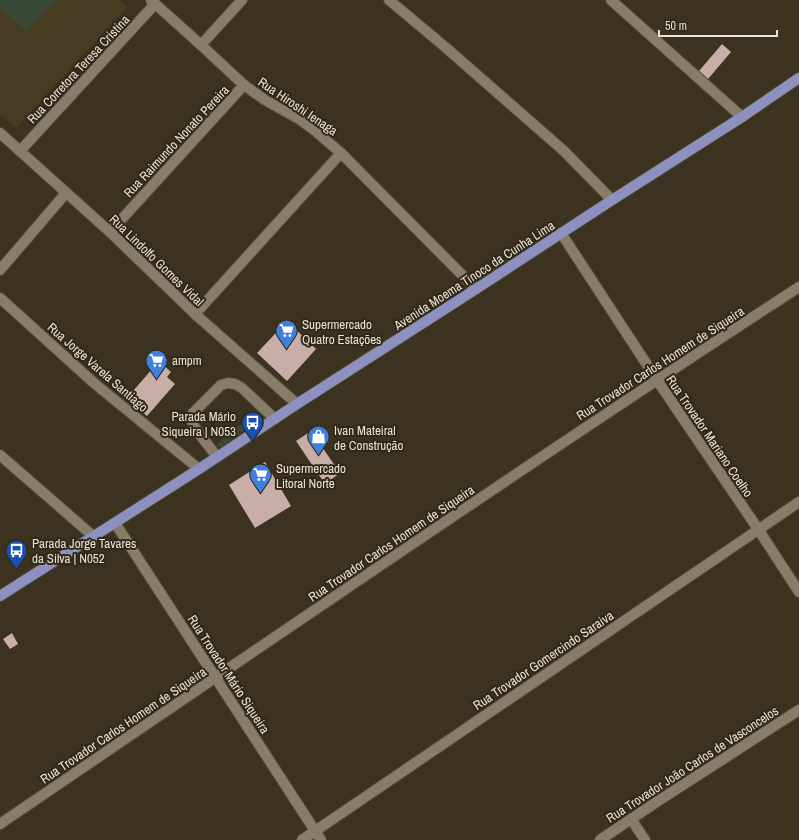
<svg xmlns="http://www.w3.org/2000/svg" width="799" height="840" font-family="'Archivo Narrow',sans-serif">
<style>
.built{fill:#473b22}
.green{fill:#3a4936}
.building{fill:#c8ada9}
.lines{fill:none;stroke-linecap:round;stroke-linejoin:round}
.minor-casing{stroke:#554e3e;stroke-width:12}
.major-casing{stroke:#554e3e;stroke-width:12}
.minor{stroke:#877d69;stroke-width:10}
.major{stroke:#8e90bf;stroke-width:10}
.labels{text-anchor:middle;stroke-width:4;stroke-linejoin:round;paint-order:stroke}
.street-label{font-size:13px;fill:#e7e1d6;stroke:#312817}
.poi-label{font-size:13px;fill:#e7e1d6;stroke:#312817;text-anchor:start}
</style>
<rect width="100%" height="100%" fill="#3b3220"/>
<path class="built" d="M0 0H119L127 7 16 128 0 114Z"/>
<g class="green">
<path d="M0 0H56L26 32 0 7Z"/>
<path d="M243 424 246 425 247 428 221 447H219L217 445 238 426Z"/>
</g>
<g class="building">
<path d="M722 44 731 52 708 79 699 71Z"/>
<path d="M287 321 316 349 287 381 257 353Z"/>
<path d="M159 361 171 372 167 377 175 384 147 416 127 398Z"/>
<path d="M311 431 340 473 325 484 296 441Z"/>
<path d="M265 462 291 506 255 528 229 485Z"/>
<path d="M12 633 18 644 10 649 3 639Z"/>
</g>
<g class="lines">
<defs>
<g id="minor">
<path d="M151 0 201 45 244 85 265 100 299 119 314 130 341 153 476 289"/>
<path d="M389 0 444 46 564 151 612 200"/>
<path d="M611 0 742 117"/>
<path d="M201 45 242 0"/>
<path d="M0 133 110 232 195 314 297 404"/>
<path d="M20 151 155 4"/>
<path d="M110 232 244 85"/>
<path d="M561 233 657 380 758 529 799 592"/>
<path d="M0 270 66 193"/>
<path d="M0 298 94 383 199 469"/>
<path d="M195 314 341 153"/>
<path d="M0 455 93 536"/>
<path d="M217 457 195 428 192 421 193 413 221 385 228 383 235 384 242 388 275 419"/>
<path d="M115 523 321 840"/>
<path d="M631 819 645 840"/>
<path d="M0 824C265 644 530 462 799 287"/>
<path d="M302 840 799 502"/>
<path d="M600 840 658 801 799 710"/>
</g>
<path id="major" d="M0 596 199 469 297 404 476 289 612 200 742 117 799 78"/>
</defs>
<use href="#minor" class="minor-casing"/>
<use href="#major" class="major-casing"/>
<use href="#minor" class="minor"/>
<use href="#major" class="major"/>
</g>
<defs>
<symbol id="supermarket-pin" viewBox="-11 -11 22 30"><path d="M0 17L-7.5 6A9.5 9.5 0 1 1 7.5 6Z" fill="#3f7fe0" stroke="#312817"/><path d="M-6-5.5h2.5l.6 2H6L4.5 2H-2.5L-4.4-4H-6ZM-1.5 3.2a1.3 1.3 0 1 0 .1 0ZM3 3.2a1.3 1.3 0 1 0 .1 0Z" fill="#fff"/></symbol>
<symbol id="bus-pin" viewBox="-11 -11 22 30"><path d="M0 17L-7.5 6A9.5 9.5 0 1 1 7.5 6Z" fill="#1a4fb4" stroke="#312817"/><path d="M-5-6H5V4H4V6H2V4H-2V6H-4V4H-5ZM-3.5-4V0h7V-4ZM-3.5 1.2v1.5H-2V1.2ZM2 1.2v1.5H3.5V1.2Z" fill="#fff"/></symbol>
<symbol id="shop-pin" viewBox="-11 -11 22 30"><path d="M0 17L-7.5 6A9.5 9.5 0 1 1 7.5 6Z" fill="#3f7fe0" stroke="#312817"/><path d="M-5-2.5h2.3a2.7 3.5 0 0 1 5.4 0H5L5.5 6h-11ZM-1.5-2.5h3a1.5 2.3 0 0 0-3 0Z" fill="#fff"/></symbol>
</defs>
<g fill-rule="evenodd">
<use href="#supermarket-pin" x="274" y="318" width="25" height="34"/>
<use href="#supermarket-pin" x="144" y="348" width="25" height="34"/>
<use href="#bus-pin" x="240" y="410" width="25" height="34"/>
<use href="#shop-pin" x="306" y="424" width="25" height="34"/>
<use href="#supermarket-pin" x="248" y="462" width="25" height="34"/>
<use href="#bus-pin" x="4" y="538" width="25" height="34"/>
</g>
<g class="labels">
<g class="street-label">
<text transform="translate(78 69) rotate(-47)" y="5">Rua Corretora Teresa Cristina</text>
<text transform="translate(298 106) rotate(34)" y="5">Rua Hiroshi Ienaga</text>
<text transform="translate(176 141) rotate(-47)" y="5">Rua Raimundo Nonato Pereira</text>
<text transform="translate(157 260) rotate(44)" y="5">Rua Lindolfo Gomes Vidal</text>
<text transform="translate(474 275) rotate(-33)" y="5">Avenida Moema Tinoco da Cunha Lima</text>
<text transform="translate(660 363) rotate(-33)" y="5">Rua Trovador Carlos Homem de Siqueira</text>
<text transform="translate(98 367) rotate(41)" y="5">Rua Jorge Varela Santiago</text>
<text transform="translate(710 436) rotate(56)" y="5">Rua Trovador Mariano Coelho</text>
<text transform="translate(391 543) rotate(-34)" y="5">Rua Trovador Carlos Homem de Siqueira</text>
<text transform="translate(543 660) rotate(-34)" y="5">Rua Trovador Gomercindo Saraiva</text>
<text transform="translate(229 674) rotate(57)" y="5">Rua Trovador Mário Siqueira</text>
<text transform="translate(123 725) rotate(-34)" y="5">Rua Trovador Carlos Homem de Siqueira</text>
<text transform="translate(692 764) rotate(-33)" y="5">Rua Trovador João Carlos de Vasconcelos</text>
</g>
<g class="poi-label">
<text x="302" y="329">Supermercado<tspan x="302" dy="15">Quatro Estações</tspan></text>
<text x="172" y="365">ampm</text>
<text x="236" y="421" text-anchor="end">Parada Mário<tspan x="236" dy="15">Siqueira | N053</tspan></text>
<text x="334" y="435">Ivan Mateiral<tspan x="334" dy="15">de Construção</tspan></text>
<text x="276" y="473">Supermercado<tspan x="276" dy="15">Litoral Norte</tspan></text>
<text x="32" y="548">Parada Jorge Tavares<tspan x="32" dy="15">da Silva | N052</tspan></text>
</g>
</g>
<path d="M659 30v6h118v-6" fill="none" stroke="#e7e1d6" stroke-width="2"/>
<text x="665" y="30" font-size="12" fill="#e7e1d6" stroke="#312817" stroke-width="3" paint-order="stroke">50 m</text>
</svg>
